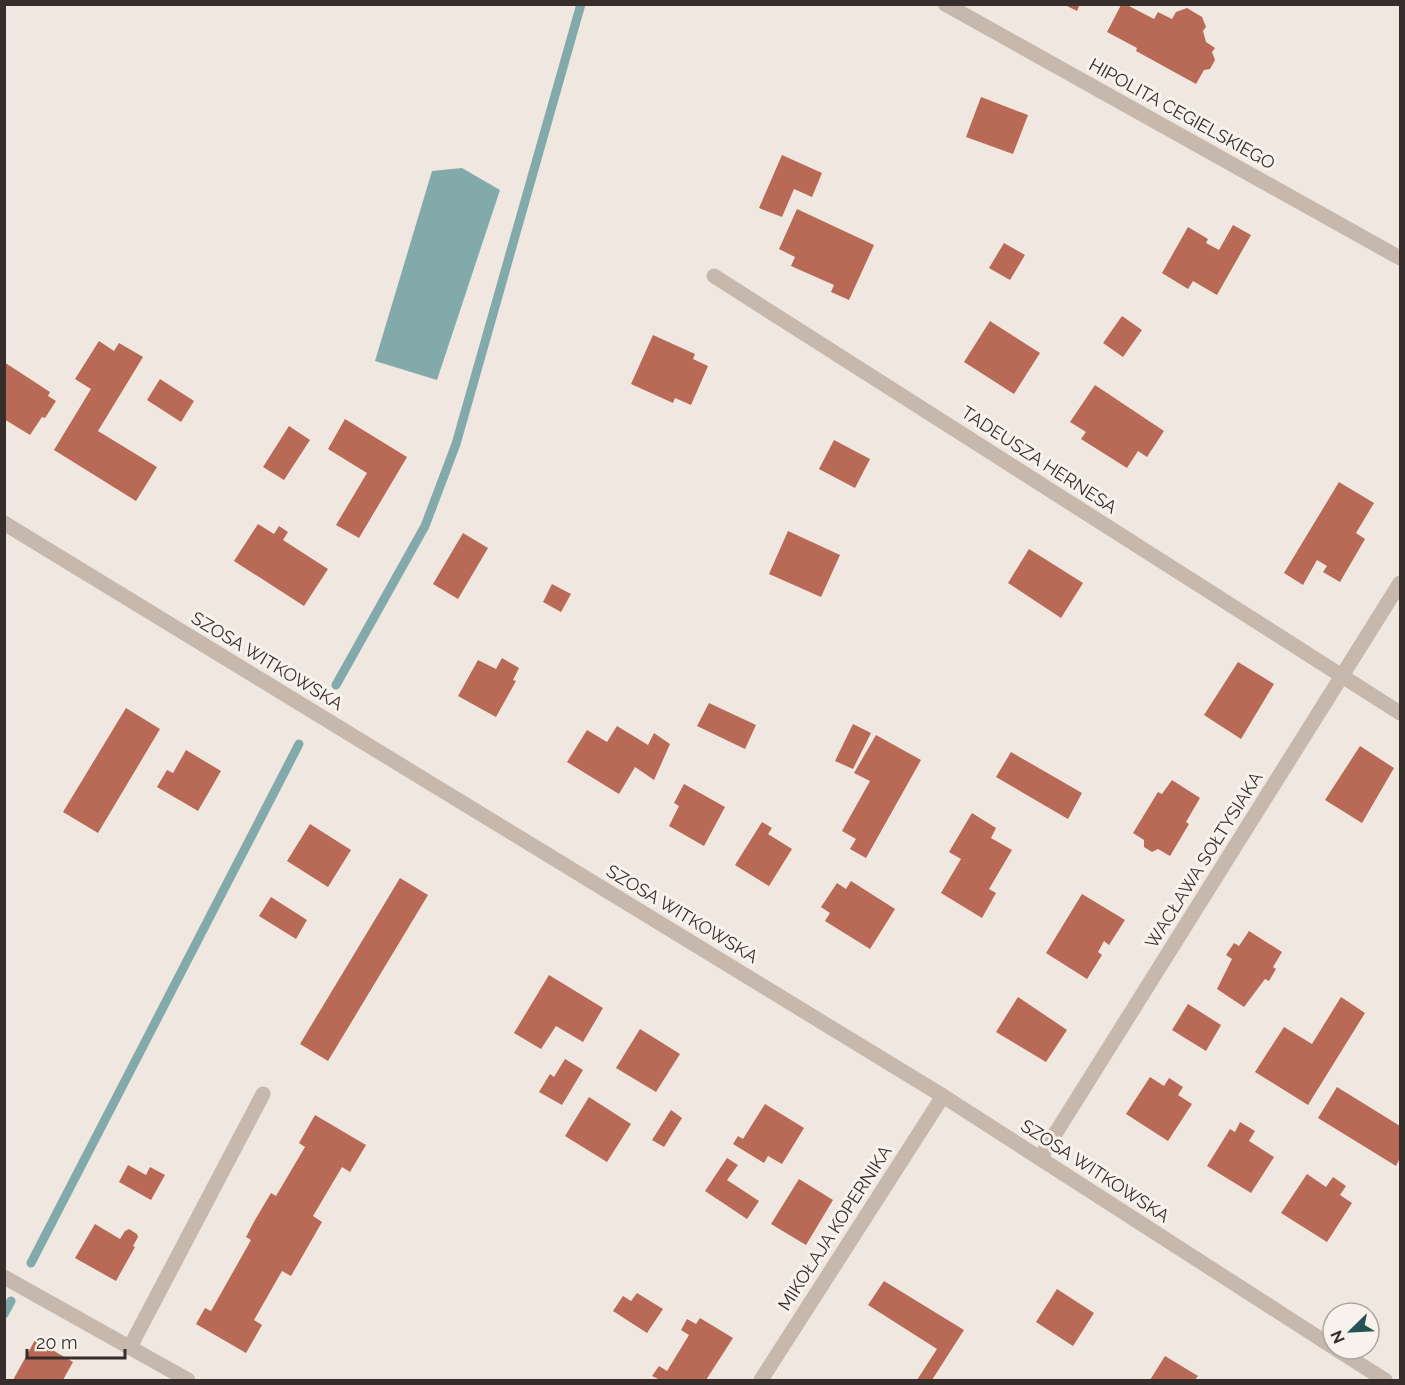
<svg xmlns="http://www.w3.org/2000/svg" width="1405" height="1385" font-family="Raleway,sans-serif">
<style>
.water{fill:#82aaaa}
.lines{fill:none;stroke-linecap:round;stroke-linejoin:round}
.stream{stroke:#82aaaa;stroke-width:9}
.building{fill:#b86a56}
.service{stroke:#c7b8ad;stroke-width:15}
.minor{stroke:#c7b8ad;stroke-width:15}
.tertiary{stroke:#c7b8ad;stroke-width:15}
.labels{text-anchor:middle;stroke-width:6;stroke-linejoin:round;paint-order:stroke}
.street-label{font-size:18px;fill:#372e2b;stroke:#f8f2ec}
</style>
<rect width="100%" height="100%" fill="#f0e8e0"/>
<path class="water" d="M462 168 500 190 437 380 375 361 432 171Z"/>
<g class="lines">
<g class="stream">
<path d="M336 685 425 526 456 444 581 4"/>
<path d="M31 1263 299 744"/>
<path d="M4 1314 11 1301"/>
</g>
</g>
<g class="building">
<path d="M1063 4H1080L1077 11Z"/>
<path d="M1121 5H1127L1154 19 1158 12 1172 19 1176 12 1187 8 1202 17 1206 27 1203 31 1206 42 1215 48 1212 52 1215 60 1210 69 1204 70 1196 84 1136 51 1137 48 1107 32Z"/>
<path d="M981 97 1028 115 1013 154 966 137Z"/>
<path d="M782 155 822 173 812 197 794 189 782 217 759 208Z"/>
<path d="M797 209 874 245 849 300 831 292 834 285 791 266 795 257 779 249Z"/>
<path d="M1233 225 1251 235 1217 295 1193 281 1188 289 1162 273 1188 227 1208 239 1206 243 1219 250Z"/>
<path d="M1004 243 1025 255 1010 280 989 268Z"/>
<path d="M1122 316 1142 330 1123 357 1103 343Z"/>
<path d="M990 321 1040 353 1014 394 964 362Z"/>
<path d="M653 335 695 354 693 359 708 366 691 405 675 398 673 403 631 384Z"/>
<path d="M99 341 114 351 119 343 143 357 98 431 157 467 136 501 54 450 91 389 75 379Z"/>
<path d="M4 362 50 392 48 396 56 401 45 418 42 417 30 435 4 419Z"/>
<path d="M160 379 194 401 181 422 147 400Z"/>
<path d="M1095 385 1164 431 1147 457 1138 451 1127 468 1081 439 1086 432 1070 422Z"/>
<path d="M345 419 407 457 359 538 336 525 367 473 328 449Z"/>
<path d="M289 426 310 440 284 480 263 467Z"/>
<path d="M834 440 870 459 855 488 819 469Z"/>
<path d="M1339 482 1374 503 1356 533 1365 539 1340 582 1323 572 1327 566 1317 560 1303 585 1284 573Z"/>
<path d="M258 524 274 534 279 526 288 532 283 540 328 569 304 606 234 561Z"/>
<path d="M788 531 840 555 821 597 769 574Z"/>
<path d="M463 533 488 548 458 599 433 584Z"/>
<path d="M1029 549 1083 583 1061 618 1008 583Z"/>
<path d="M552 584 571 594 561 612 543 602Z"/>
<path d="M502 658 519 668 513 680 516 681 496 717 458 696 478 660 496 669Z"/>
<path d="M1238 662 1274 684 1241 739 1204 715Z"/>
<path d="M709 703 756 725 745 749 697 726Z"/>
<path d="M126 708 160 729 98 833 63 812Z"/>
<path d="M853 724 871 733 853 769 835 761Z"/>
<path d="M617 726 648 745 654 733 670 744 654 780 635 767 619 794 567 762 587 730 607 742Z"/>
<path d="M876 735 921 760 866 858 850 849 856 839 842 831 870 781 854 773Z"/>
<path d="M1360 746 1394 768 1362 823 1325 800Z"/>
<path d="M186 750 221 771 198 811 157 787 167 770 173 773Z"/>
<path d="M1011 752 1082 793 1068 819 996 777Z"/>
<path d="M1172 780 1200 798 1186 822 1189 824 1170 856 1158 849 1152 852 1144 847V840L1133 833 1158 792 1162 794Z"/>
<path d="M684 784 725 807 704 846 669 826 679 806 674 803Z"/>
<path d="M972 813 996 828 991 838 1012 850 989 889 996 893 982 918 941 893 961 859 949 852Z"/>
<path d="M762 822 772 828 768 834 792 849 769 886 735 865Z"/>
<path d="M310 824 351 850 328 887 287 861Z"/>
<path d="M400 878 428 895 328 1061 300 1044Z"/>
<path d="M851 881 895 909 870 949 825 921 830 913 821 907 837 883 846 889Z"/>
<path d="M1082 894 1125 920 1109 945 1104 941 1098 952 1102 955 1087 979 1046 953Z"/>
<path d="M271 897 307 920 296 939 259 916Z"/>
<path d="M1249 931 1282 952 1273 967 1276 969 1269 981 1265 979 1244 1007 1217 989 1232 959 1226 955 1234 943 1239 946Z"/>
<path d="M549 975 603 1008 583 1042 556 1026 541 1049 514 1033Z"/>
<path d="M1018 997 1067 1030 1046 1062 996 1032Z"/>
<path d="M1341 997 1365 1013 1308 1105 1255 1072 1284 1027 1312 1044Z"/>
<path d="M1188 1004 1221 1025 1206 1051 1172 1030Z"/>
<path d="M640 1029 680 1054 656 1092 616 1068Z"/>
<path d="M565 1059 583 1070 562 1105 539 1092 550 1074 554 1077Z"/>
<path d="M1150 1077 1164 1086 1169 1078 1183 1087 1178 1095 1192 1104 1168 1141 1126 1114Z"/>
<path d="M1337 1087 1400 1126V1158L1396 1166 1318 1118Z"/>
<path d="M589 1097 631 1124 607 1162 565 1136Z"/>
<path d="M765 1104 804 1128 782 1164 768 1156 764 1163 733 1144 738 1136 743 1139Z"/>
<path d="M671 1110 682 1118 664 1147 652 1140Z"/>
<path d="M315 1115 366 1145 350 1172 342 1167 313 1216 322 1222 291 1276 282 1271 254 1320 262 1325 246 1353 196 1324 205 1308 211 1311 251 1240 246 1237 255 1220 271 1193 276 1196 305 1147 299 1143Z"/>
<path d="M1240 1122 1255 1131 1249 1141 1274 1157 1251 1193 1207 1166 1230 1129 1235 1132Z"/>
<path d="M727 1158 738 1165 727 1180 759 1201 747 1219 705 1191Z"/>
<path d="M128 1165 146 1175 150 1167 165 1175 151 1200 119 1182Z"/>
<path d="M1307 1174 1326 1187 1333 1177 1346 1186 1340 1195 1352 1203 1327 1242 1281 1213Z"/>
<path d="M799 1179 833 1200 806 1245 771 1224Z"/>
<path d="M95 1224 120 1239 125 1231 129 1229 137 1234 138 1237 133 1246 135 1247 116 1281 75 1258Z"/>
<path d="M884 1281 964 1330 932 1380H917L937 1349 868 1305Z"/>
<path d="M1057 1289 1094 1313 1073 1346 1036 1322Z"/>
<path d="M637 1293 663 1309 647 1333 613 1311 623 1296 631 1301Z"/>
<path d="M700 1318 733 1338 706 1380H660L652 1376 659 1366 667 1371 689 1335 681 1330 687 1319 696 1324Z"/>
<path d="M35 1340 73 1362 63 1380H13Z"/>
<path d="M1165 1356 1198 1376 1195 1380H1150Z"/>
</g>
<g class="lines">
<path class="service" d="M130 1347 263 1094"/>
<g class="minor">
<path d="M945 4 1400 258"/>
<path d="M714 276 1400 713"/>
<path d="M1040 1158 1400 583"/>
<path d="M4 1277 188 1380"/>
<path d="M761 1380 943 1096"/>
</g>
<g class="tertiary">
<path d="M4 523 943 1096 1333 1347"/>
<path d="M1336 1349 1385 1380"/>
</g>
</g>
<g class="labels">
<g class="street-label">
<text transform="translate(1182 114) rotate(29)" y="6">HIPOLITA CEGIELSKIEGO</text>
<text transform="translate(1039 460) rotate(33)" y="6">TADEUSZA HERNESA</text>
<text transform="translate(267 661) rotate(31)" y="6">SZOSA WITKOWSKA</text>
<text transform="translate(1204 860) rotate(-58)" y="6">WACŁAWA SOŁTYSIAKA</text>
<text transform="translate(682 914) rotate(31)" y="6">SZOSA WITKOWSKA</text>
<text transform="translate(1095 1171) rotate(33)" y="6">SZOSA WITKOWSKA</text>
<text transform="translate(835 1228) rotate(-57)" y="6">MIKOŁAJA KOPERNIKA</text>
</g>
</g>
<rect width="1405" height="1385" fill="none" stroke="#372e2b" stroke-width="12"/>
<g transform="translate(1351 1331) rotate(246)"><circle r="28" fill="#f8f2ec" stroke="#aba49f" stroke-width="1.5"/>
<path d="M0-4.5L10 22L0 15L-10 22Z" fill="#255253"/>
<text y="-9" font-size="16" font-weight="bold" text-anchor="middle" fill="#372e2b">N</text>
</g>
<path d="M27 1349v9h98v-9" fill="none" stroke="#372e2b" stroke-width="3"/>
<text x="36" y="1349" font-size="18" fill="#372e2b" stroke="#f8f2ec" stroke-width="4.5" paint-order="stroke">20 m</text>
</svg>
